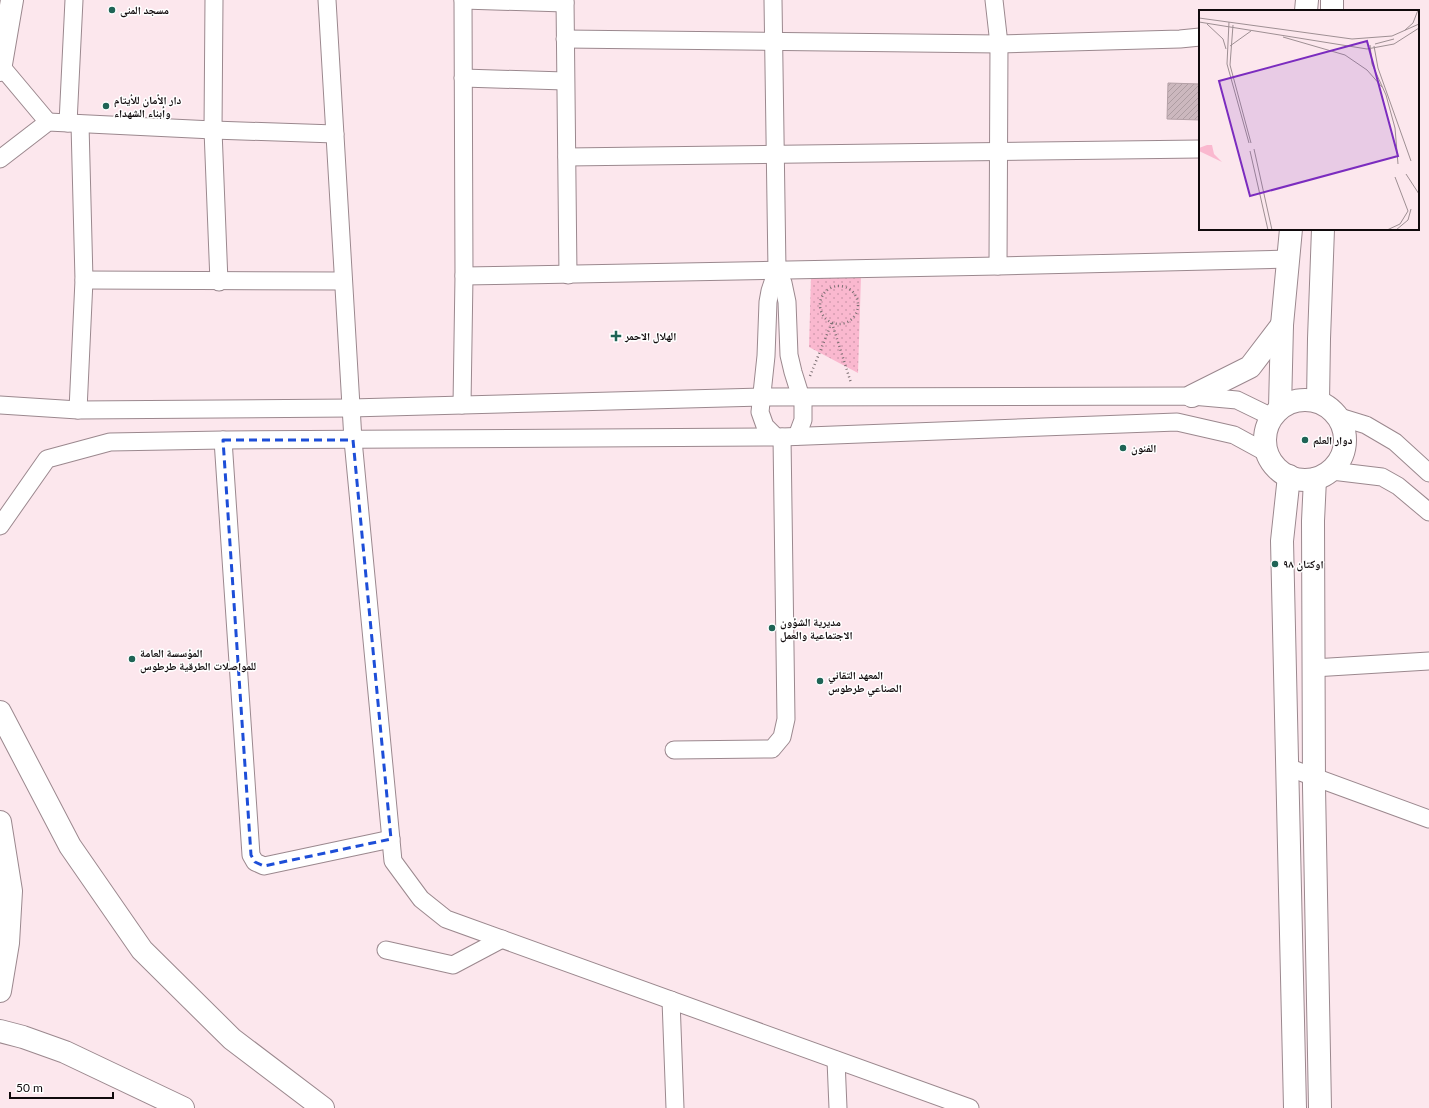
<svg xmlns="http://www.w3.org/2000/svg" width="1429" height="1108" font-family="Lato,'Noto Naskh Arabic',sans-serif">
<style>
.grass{fill:url(#grass-dots)}
.building{fill:url(#building-hatch);stroke:#b4a0a6}
.lines{fill:none;stroke-linecap:round;stroke-linejoin:round}
.minor-casing{stroke:#9b888e;stroke-width:19}
.major-casing{stroke:#9b888e;stroke-width:24}
.highway-casing{stroke:#9b888e;stroke-width:24}
.path{stroke:#7b6f72;stroke-width:2.5;stroke-dasharray:1 3;stroke-linecap:butt}
.minor{stroke:#fff;stroke-width:17}
.major{stroke:#fff;stroke-width:22}
.highway{stroke:#fff;stroke-width:22}
.marked{fill:none;stroke:#1d4ed8;stroke-width:3;stroke-dasharray:8 5;stroke-linejoin:round}
.poi-dot{fill:#1f6456;stroke:#fff;stroke-width:1.5}
.labels{text-anchor:middle;stroke-width:3;stroke-linejoin:round;paint-order:stroke}
.poi-label{font-size:11px;font-weight:bold;fill:#100a0c;stroke:#fff;text-anchor:start}
.inset-road{fill:none;stroke:#9e8f93;stroke-width:1}
.view{fill:#7b2cbf;fill-opacity:0.15;stroke:#7b2cbf;stroke-width:2}
.inset-edge{fill:none;stroke:#100a0c;stroke-width:2}
</style>
<defs>
<pattern id="grass-dots" width="8" height="8" patternUnits="userSpaceOnUse"><rect width="8" height="8" fill="#fab8cf"/><path d="M2 2h.1M6 6h.1" fill="none" stroke="#d59db1" stroke-width="1.8" stroke-linecap="round"/></pattern>
<pattern id="building-hatch" width="6" height="6" patternUnits="userSpaceOnUse"><rect width="6" height="6" fill="#ccb8be"/><path d="M-1 1l2-2M0 6l6-6M5 7l2-2" fill="none" stroke="#ae9da2"/></pattern>
</defs>
<rect width="100%" height="100%" fill="#fce7ed"/>
<path class="grass" d="M811 276H861L858 373 809 347Z"/>
<path class="building" d="M1168 83 1200 84V120L1167 119Z"/>
<g class="lines">
<defs>
<g id="minor">
<path d="M214 0 213 130 219 282"/>
<path d="M327 0 353 440 393 861 421 899 446 919 970 1108"/>
<path d="M463 0 565 3"/>
<path d="M565 0 568 275"/>
<path d="M773 0 777 270 770 291 768 302 766 356 760 412 765 426 775 436"/>
<path d="M994 0 999 44 998 266"/>
<path d="M565 39 999 44 1180 39 1200 37"/>
<path d="M1 66 48 122"/>
<path d="M463 78 565 81"/>
<path d="M68 123 74 0"/>
<path d="M567 157 1200 149"/>
<path d="M0 159 48 122 213 130 335 134"/>
<path d="M777 270 783 283 787 302 789 355 793 372 803 404V420L797 436"/>
<path d="M464 276 998 266 1288 259"/>
<path d="M84 280 343 281"/>
<path d="M0 405 78 410 351 408 762 397 1192 396 1237 400 1272 417"/>
<path d="M462 405 464 276 463 0"/>
<path d="M78 410 84 280 80 124"/>
<path d="M1340 417 1366 425 1395 442 1429 473"/>
<path d="M223 440 251 855 255 862 264 866 391 839"/>
<path d="M1332 471 1382 477 1398 486 1429 512"/>
<path d="M0 526 47 459 110 442 223 440 782 437 1177 422 1234 435 1267 453"/>
<path d="M1313 668 1429 661"/>
<path d="M674 750 772 749 782 737 786 719 782 437"/>
<path d="M1287 767 1429 819"/>
<path d="M386 950 453 965 502 939"/>
<path d="M671 1000 675 1108"/>
<path d="M836 1060 838 1108"/>
</g>
<g id="major">
<path d="M1306 11 1307 0"/>
<path d="M1332 11V0"/>
<path d="M0 70 12 0"/>
<path d="M1192 396 1250 367 1282 325"/>
<circle cx="1305" cy="440" r="40"/>
<path d="M1318 401 1319 339 1323 229"/>
<path d="M1280 408 1282 325 1291 229"/>
<path d="M1289 476 1282 541 1295 1108"/>
<path d="M1315 479 1313 521 1314 787 1320 1108"/>
<path d="M0 822 11 891 8 943 0 991"/>
</g>
<g id="highway">
<path d="M0 712 70 846 142 950 232 1039 323 1108"/>
<path d="M0 1031 23 1037 65 1052 183 1108"/>
</g>
</defs>
<use href="#minor" class="minor-casing"/>
<use href="#major" class="major-casing"/>
<use href="#highway" class="highway-casing"/>
<g class="path">
<circle cx="839" cy="305" r="19"/>
<path d="M832 323 851 383"/>
<path d="M810 376 832 322"/>
</g>
<use href="#minor" class="minor"/>
<use href="#major" class="major"/>
<use href="#highway" class="highway"/>
</g>
<path class="marked" d="M223 440H353L391 839 264 866 255 862 251 855Z"/>
<g class="poi-dot">
<circle cx="112" cy="10" r="4"/>
<circle cx="106" cy="106" r="4"/>
<path d="M614 330h4v4h4v4h-4v4h-4v-4h-4v-4h4z"/>
<circle cx="1305" cy="440" r="4"/>
<circle cx="1123" cy="448" r="4"/>
<circle cx="1275" cy="564" r="4"/>
<circle cx="772" cy="628" r="4"/>
<circle cx="132" cy="659" r="4"/>
<circle cx="820" cy="681" r="4"/>
</g>
<g class="labels">
<g class="poi-label">
<text x="120" y="14">مسجد المنى</text>
<text x="114" y="104">دار الأمان للأيتام<tspan x="114" dy="13">وأبناء الشهداء</tspan></text>
<text x="625" y="340">الهلال الاحمر</text>
<text x="1313" y="444">دوار العلم</text>
<text x="1131" y="452">الفنون</text>
<text x="1283" y="568">اوكتان ٩٨</text>
<text x="780" y="626">مديرية الشؤون<tspan x="780" dy="13">الاجتماعية والعمل</tspan></text>
<text x="140" y="657">المؤسسة العامة<tspan x="140" dy="13">للمواصلات الطرقية طرطوس</tspan></text>
<text x="828" y="679">المعهد التقاني<tspan x="828" dy="13">الصناعي طرطوس</tspan></text>
</g>
</g>
<g transform="translate(1199 10)">
<rect width="220" height="220" fill="#fce7ed"/>
<path d="M8 135H13L15 144 23 152 0 141V138Z" fill="#fab8cf"/>
<path class="inset-road" d="M0 8 153 29 193 26 220 14M0 12 168 39 195 34 220 18M30 12 28 54 50 133M8 14 24 29 27 39M34 15 31 55 52 133M206 20 214 13 219 0M84 27 146 45 168 60 183 77M176 34 195 29M171 35 173 54 187 85 196 118 199 154M31 36 52 21M175 36 179 58 212 151M55 139 73 220M51 141 69 220M207 164 220 184M188 220 201 214 209 201 196 167M197 220 209 210 212 199"/>
<path class="view" d="M168 31 199 146 51 186 20 71Z"/>
<rect width="220" height="220" class="inset-edge"/>
</g>
<path d="M10 1092v6h103v-6" fill="none" stroke="#100a0c" stroke-width="2"/>
<text x="16" y="1092" font-size="12" fill="#100a0c" stroke="#ffffff" stroke-width="3" paint-order="stroke">50 m</text>
</svg>
